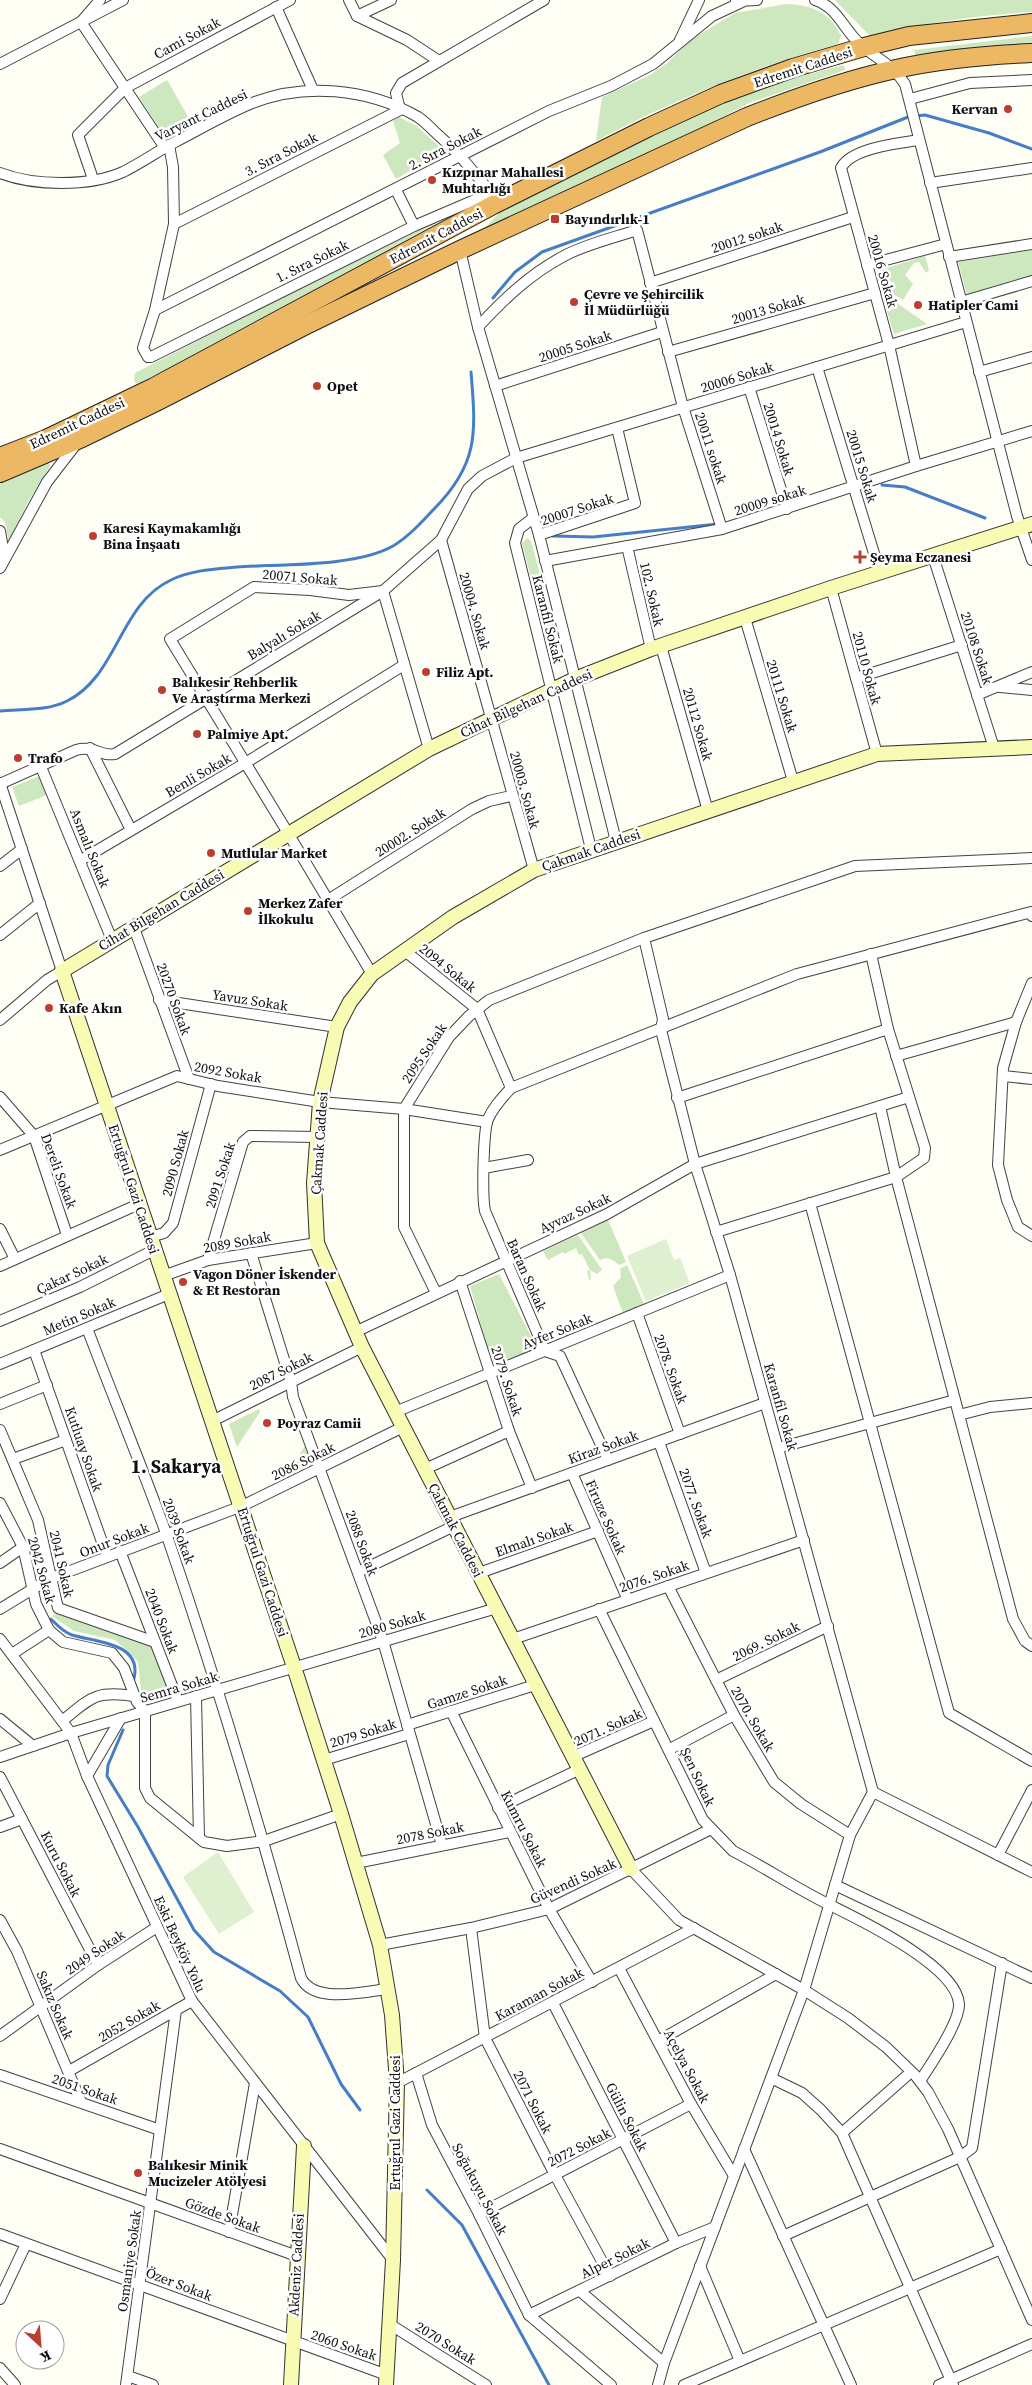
<svg xmlns="http://www.w3.org/2000/svg" width="1032" height="2385" font-family="'Source Serif 4',serif">
<style>
.green{fill:#cde8be}
.pitch{fill:#dff0d0}
.lines{fill:none;stroke-linecap:round;stroke-linejoin:round}
.stream{stroke:#457ec7;stroke-width:3}
.street-casing{stroke:#434343;stroke-width:12}
.secondary-casing{stroke:#323232;stroke-width:16}
.highway-casing{stroke:#212121;stroke-width:20}
.street{stroke:#fff;stroke-width:10}
.secondary{stroke:#f7fbb3;stroke-width:14}
.highway{stroke:#edb863;stroke-width:18}
.poi-dot{fill:#bb3e2e;stroke:#fff;stroke-width:2}
.labels{text-anchor:middle;stroke-width:5;stroke-linejoin:round;paint-order:stroke}
.street-label{font-size:14px;fill:#101010;stroke:#fff}
.poi-label{font-size:14px;font-weight:bold;fill:#101010;stroke:#fff;text-anchor:start}
.district-label{font-size:19px;font-weight:bold;fill:#101010;stroke:#fff}
</style>
<rect width="100%" height="100%" fill="#fefef4"/>
<g class="green">
<path d="M835 0H1032V12C979 15 925 22 873 37L869 35Z"/>
<path d="M786 4C812 5 830 12 841 36L838 44C755 67 672 100 596 141L602 97 650 75 667 63 692 39 735 13Z"/>
<path d="M1032 36V48L916 57 914 50Z"/>
<path d="M844 65 845 70 749 103 692 133 483 230 500 212 566 176 694 114 774 83Z"/>
<path d="M167 80 190 120 164 135 139 97Z"/>
<path d="M399 117 418 127 444 151 396 179 383 155 400 143 393 121Z"/>
<path d="M433 221 437 223 165 370 136 384 134 380 135 373Z"/>
<path d="M1032 250V277L967 295 958 262Z"/>
<path d="M925 256 929 270 926 273 919 262 914 263 905 275 913 284 903 300 882 287 877 271Z"/>
<path d="M881 292 927 324 894 334Z"/>
<path d="M46 462H49L50 466 28 502 9 542 5 522 0 517V481Z"/>
<path d="M527 538 531 541 555 630V635L552 637 546 635 522 543Z"/>
<path d="M40 776 47 795 19 806 12 787Z"/>
<path d="M608 1220 626 1262 619 1265C613 1260 608 1256 600 1260L581 1233Z"/>
<path d="M578 1235 602 1270 597 1274 590 1270 591 1279 589 1280 587 1271 590 1270 582 1254 579 1255 576 1248 564 1254 563 1252 548 1260 543 1251Z"/>
<path d="M627 1265 644 1304 623 1313 613 1286 621 1277 620 1269Z"/>
<path d="M499 1274 536 1346 535 1349 492 1364 470 1286Z"/>
<path d="M259 1409 260 1412 237 1447 229 1424Z"/>
<path d="M306 1444 312 1461 310 1465 292 1474 290 1470Z"/>
<path d="M60 1611 152 1646 171 1694 142 1699 138 1662 130 1653 115 1640 74 1631 52 1616Z"/>
</g>
<g class="pitch">
<path d="M666 1239 674 1260 680 1258 690 1283 646 1301 627 1256Z"/>
<path d="M218 1852 254 1912 219 1934 183 1877Z"/>
</g>
<g class="lines">
<g class="stream">
<path d="M493 298 515 272 542 252 820 152 908 117 925 115 989 133 1032 149"/>
<path d="M882 485 905 487 985 518"/>
<path d="M553 536 593 537 718 524"/>
<path d="M0 711C21 709 48 711 67 701 118 676 119 604 171 580 191 570 215 569 237 567 281 564 356 567 393 546 408 537 421 523 433 510 479 464 476 433 471 372"/>
<path d="M51 1619C57 1625 63 1632 72 1635 94 1642 146 1642 133 1682"/>
<path d="M123 1730 108 1765 107 1776 138 1827 194 1930 214 1952 280 1991 308 2017 341 2084 360 2110"/>
<path d="M427 2190 462 2225 549 2385"/>
</g>
<defs>
<g id="street">
<path d="M100 0 81 22 165 148"/>
<path d="M349 0 357 16 407 40 439 61"/>
<path d="M815 0C837 7 843 28 859 43 876 59 891 63 905 84L1017 516 1032 560"/>
<path d="M736 1 757 0"/>
<path d="M276 7 313 90"/>
<path d="M357 16 391 0"/>
<path d="M680 40 699 0"/>
<path d="M0 64 123 0"/>
<path d="M910 99 970 83 1032 80"/>
<path d="M169 145 173 167 174 224 155 310 143 348 148 357H151L414 226 491 193"/>
<path d="M0 173C34 186 89 187 123 172 141 163 158 151 175 142 200 129 224 115 250 104 303 82 368 88 418 117 424 121 430 127 435 132 458 152 472 170 491 193L492 200"/>
<path d="M93 179 78 135 125 88 290 0"/>
<path d="M930 183 1032 168"/>
<path d="M396 190 414 226"/>
<path d="M174 224 400 110 396 93 402 83 544 0"/>
<path d="M460 250 478 327 539 535 616 841"/>
<path d="M949 257 1032 244"/>
<path d="M867 265 946 244"/>
<path d="M650 283 853 217"/>
<path d="M961 302 1032 281"/>
<path d="M155 310 549 111 611 86 653 64 712 16 742 2"/>
<path d="M478 327C504 299 530 274 564 256 586 244 613 238 637 230L683 407 722 529"/>
<path d="M668 352 875 293"/>
<path d="M817 367 880 573"/>
<path d="M979 372 1032 357"/>
<path d="M495 386 662 332"/>
<path d="M749 387 787 509"/>
<path d="M916 466 889 345 841 168C851 148 899 143 919 140"/>
<path d="M533 518 519 529 515 543 591 849"/>
<path d="M0 531 3 548 0 556"/>
<path d="M539 535 635 503 617 428"/>
<path d="M441 540 534 870"/>
<path d="M627 546 651 649"/>
<path d="M933 556 994 748"/>
<path d="M545 561 722 529 916 466 1032 431"/>
<path d="M0 568 47 482 77 443"/>
<path d="M831 588 877 754"/>
<path d="M745 618 793 781"/>
<path d="M661 646 708 811"/>
<path d="M856 678 962 645"/>
<path d="M1000 687 1032 690"/>
<path d="M977 695 1032 672"/>
<path d="M90 748 131 830"/>
<path d="M41 767 112 940"/>
<path d="M0 783 62 971 47 980 0 1020"/>
<path d="M0 784 76 750C94 745 101 757 115 754L383 591 441 540 468 489 482 476 516 458 966 322"/>
<path d="M81 860 247 762 404 665"/>
<path d="M0 866 22 849"/>
<path d="M328 900 472 809 489 801 511 796"/>
<path d="M134 928 189 1079"/>
<path d="M0 935 40 903"/>
<path d="M644 938 663 1019 661 1030 695 1164 730 1275 873 1792"/>
<path d="M405 951 477 1009 511 1088"/>
<path d="M372 974 288 833 170 639 254 587 310 590 349 595 383 591 429 749"/>
<path d="M1032 983 1016 1022 1003 1068 998 1165 1007 1200 1018 1227 1032 1236"/>
<path d="M159 1000 337 1027"/>
<path d="M896 1056 1016 1022"/>
<path d="M1003 1076 1032 1079"/>
<path d="M0 1097 34 1136 67 1235"/>
<path d="M677 1098 888 1029"/>
<path d="M880 1106 896 1177 1013 1619 1025 1641 1032 1646"/>
<path d="M0 1150 177 1076 218 1086 320 1102 404 1109 487 1122"/>
<path d="M484 1168 528 1160"/>
<path d="M810 1203 949 1713 1032 1761"/>
<path d="M0 1229 15 1259"/>
<path d="M716 1232 896 1177 924 1158 925 1148 888 1029 871 954"/>
<path d="M150 1237 164 1233 173 1223 211 1084"/>
<path d="M251 1253 291 1382 293 1397 383 1641 442 1845"/>
<path d="M208 1260 243 1142 250 1136 317 1137"/>
<path d="M0 1266 139 1204"/>
<path d="M163 1276 208 1260 317 1243"/>
<path d="M460 1281 509 1431 532 1488"/>
<path d="M436 1293 404 1227V1109L449 1037 469 1016 489 1000 644 938 855 866 1032 858"/>
<path d="M637 1313 680 1434"/>
<path d="M0 1321 80 1287 154 1250"/>
<path d="M87 1328C113 1397 142 1466 167 1536 217 1682 261 1829 301 1978 314 2004 363 1992 387 1989"/>
<path d="M355 1332 607 1214 695 1164 909 1097"/>
<path d="M34 1350 107 1556"/>
<path d="M0 1364 169 1294"/>
<path d="M0 1404 47 1385"/>
<path d="M395 1412 730 1275"/>
<path d="M959 1415 990 1407 1032 1403"/>
<path d="M212 1421 362 1347"/>
<path d="M0 1430 38 1520 58 1608 155 1642"/>
<path d="M659 1442 706 1573"/>
<path d="M778 1448 955 1400"/>
<path d="M13 1459 66 1440"/>
<path d="M608 1460 560 1356 545 1351 485 1211C482 1197 483 1132 488 1119 494 1106 502 1098 511 1088L797 974 1031 912 1032 916"/>
<path d="M425 1469 509 1431"/>
<path d="M572 1473 628 1600"/>
<path d="M0 1503 23 1547 36 1604 49 1630 63 1642 112 1653 124 1668 137 1702 145 1711V1788L150 1798 204 1842 227 1846 264 1841 341 1814"/>
<path d="M450 1517 765 1403"/>
<path d="M120 1551 178 1701"/>
<path d="M0 1563 23 1547"/>
<path d="M358 1572 454 1526"/>
<path d="M479 1573 598 1531"/>
<path d="M668 1586 734 1715 774 1782 801 1804 850 1835"/>
<path d="M0 1609 49 1579 242 1506 403 1427"/>
<path d="M599 1609 703 1820 733 1851C766 1868 797 1889 830 1905 860 1920 957 1966 959 2004 960 2022 930 2066 920 2081"/>
<path d="M0 1639 71 1733 87 1776 192 2001 393 2260"/>
<path d="M513 1639 804 1540"/>
<path d="M12 1654 49 1630"/>
<path d="M716 1680 828 1626"/>
<path d="M196 1696 199 1838"/>
<path d="M451 1711 549 1909 592 1982"/>
<path d="M0 1719 33 1746"/>
<path d="M62 1721C91 1698 95 1690 134 1696"/>
<path d="M407 1725 535 1685"/>
<path d="M670 1749 734 1715"/>
<path d="M0 1757 71 1733 497 1608"/>
<path d="M572 1757 654 1721"/>
<path d="M324 1760 409 1734"/>
<path d="M87 1776 121 1718"/>
<path d="M0 1777 98 1965"/>
<path d="M873 1792 1032 1872"/>
<path d="M498 1808 578 1770"/>
<path d="M0 1827 22 1819"/>
<path d="M998 1855 1032 1790"/>
<path d="M356 1863 510 1832"/>
<path d="M631 1869 679 1920 804 1990 848 2018 886 2047 915 2075 928 2092 948 2129 1032 2320"/>
<path d="M835 1885 1032 1978"/>
<path d="M0 1920 17 1951 81 2102"/>
<path d="M471 1928 485 2038 555 2175 610 2276"/>
<path d="M380 1945 471 1928 549 1909 711 1829"/>
<path d="M619 1968 691 2104 734 2176"/>
<path d="M553 2003 676 2243"/>
<path d="M0 2036 98 1965 157 1927"/>
<path d="M658 2041 776 1974"/>
<path d="M69 2071 176 2010"/>
<path d="M416 2073 432 2125 479 2214 529 2315 611 2385"/>
<path d="M0 2075 160 2130"/>
<path d="M771 2078 802 2093 821 2110 842 2133 953 2385"/>
<path d="M397 2083 694 1928"/>
<path d="M842 2133 911 2072"/>
<path d="M0 2149 297 2256"/>
<path d="M744 2149 851 2385"/>
<path d="M479 2214 691 2104"/>
<path d="M229 2232 255 2083"/>
<path d="M0 2234 387 2375"/>
<path d="M783 2236 960 2157 972 2148 1002 1963"/>
<path d="M700 2266 740 2361"/>
<path d="M580 2291 664 2363"/>
<path d="M0 2299 26 2244"/>
<path d="M529 2315 676 2243 715 2227"/>
<path d="M391 2325 486 2385"/>
<path d="M0 2368 15 2385"/>
<path d="M128 2376 153 2385"/>
<path d="M126 2385 176 2010 192 2001"/>
<path d="M658 2385 664 2363 804 1990 850 1835 873 1792"/>
<path d="M684 2385 1001 2249"/>
<path d="M939 2385 1032 2344"/>
</g>
<g id="secondary">
<path d="M631 1869 362 1347 317 1243 314 1183 320 1102 337 1027 350 1002 372 974 453 917 534 870 877 754 1032 747"/>
<path d="M291 2385 304 2146"/>
<path d="M386 2385 393 2260 397 2083 392 2015 380 1945 341 1814 294 1667 62 971 429 749 575 679 651 649 831 588 1032 524"/>
</g>
<g id="highway">
<path d="M0 457 46 439 154 387 493 205 649 127 721 94 793 68 864 47 909 36 1032 23"/>
<path d="M0 473 82 438 158 401 306 325 460 250 747 117C795 98 845 80 896 69 940 59 986 55 1032 53"/>
</g>
</defs>
<use href="#street" class="street-casing"/>
<use href="#secondary" class="secondary-casing"/>
<use href="#highway" class="highway-casing"/>
<use href="#street" class="street"/>
<use href="#secondary" class="secondary"/>
<use href="#highway" class="highway"/>
</g>
<g class="poi-dot">
<circle cx="1008" cy="109" r="5"/>
<circle cx="432" cy="180" r="5"/>
<rect x="550" y="214" width="10" height="10" rx="2.5"/>
<circle cx="574" cy="302" r="5"/>
<circle cx="918" cy="305" r="5"/>
<circle cx="317" cy="386" r="5"/>
<circle cx="93" cy="536" r="5"/>
<path d="M857.5 549.5h5v5h5v5h-5v5h-5v-5h-5v-5h5z"/>
<circle cx="426" cy="672" r="5"/>
<circle cx="162" cy="690" r="5"/>
<circle cx="197" cy="734" r="5"/>
<circle cx="18" cy="758" r="5"/>
<circle cx="211" cy="853" r="5"/>
<circle cx="248" cy="911" r="5"/>
<circle cx="49" cy="1008" r="5"/>
<circle cx="183" cy="1282" r="5"/>
<circle cx="267" cy="1423" r="5"/>
<circle cx="138" cy="2173" r="5"/>
</g>
<g class="labels">
<g class="street-label">
<text transform="translate(187 38) rotate(-28)" y="5">Cami Sokak</text>
<text transform="translate(803 67) rotate(-18)" y="5">Edremit Caddesi</text>
<text transform="translate(201 115) rotate(-26)" y="5">Varyant Caddesi</text>
<text transform="translate(445 148) rotate(-27)" y="5">2. Sıra Sokak</text>
<text transform="translate(281 154) rotate(-27)" y="5">3. Sıra Sokak</text>
<text transform="translate(436 236) rotate(-28)" y="5">Edremit Caddesi</text>
<text transform="translate(747 237) rotate(-18)" y="5">20012 sokak</text>
<text transform="translate(312 261) rotate(-26)" y="5">1. Sıra Sokak</text>
<text transform="translate(883 271) rotate(74)" y="5">20016 Sokak</text>
<text transform="translate(768 309) rotate(-16)" y="5">20013 Sokak</text>
<text transform="translate(575 346) rotate(-18)" y="5">20005 Sokak</text>
<text transform="translate(737 377) rotate(-17)" y="5">20006 Sokak</text>
<text transform="translate(77 423) rotate(-25)" y="5">Edremit Caddesi</text>
<text transform="translate(779 439) rotate(73)" y="5">20014 Sokak</text>
<text transform="translate(711 448) rotate(72)" y="5">20011 sokak</text>
<text transform="translate(862 466) rotate(73)" y="5">20015 Sokak</text>
<text transform="translate(770 500) rotate(-17)" y="5">20009 sokak</text>
<text transform="translate(577 509) rotate(-18)" y="5">20007 Sokak</text>
<text transform="translate(300 577) rotate(5)" y="5">20071 Sokak</text>
<text transform="translate(652 594) rotate(77)" y="5">102. Sokak</text>
<text transform="translate(475 611) rotate(74)" y="5">20004. Sokak</text>
<text transform="translate(548 619) rotate(76)" y="5">Karanfil Sokak</text>
<text transform="translate(284 635) rotate(-31)" y="5">Balyalı Sokak</text>
<text transform="translate(977 648) rotate(72)" y="5">20108 Sokak</text>
<text transform="translate(867 668) rotate(75)" y="5">20110 Sokak</text>
<text transform="translate(782 696) rotate(73)" y="5">20111 Sokak</text>
<text transform="translate(526 703) rotate(-25)" y="5">Cihat Bilgehan Caddesi</text>
<text transform="translate(698 724) rotate(74)" y="5">20112 Sokak</text>
<text transform="translate(198 775) rotate(-30)" y="5">Benli Sokak</text>
<text transform="translate(525 790) rotate(75)" y="5">20003. Sokak</text>
<text transform="translate(410 832) rotate(-32)" y="5">20002. Sokak</text>
<text transform="translate(90 848) rotate(68)" y="5">Asmalı Sokak</text>
<text transform="translate(591 850) rotate(-19)" y="5">Çakmak Caddesi</text>
<text transform="translate(161 910) rotate(-31)" y="5">Cihat Bilgehan Caddesi</text>
<text transform="translate(448 968) rotate(39)" y="5">2094 Sokak</text>
<text transform="translate(174 999) rotate(70)" y="5">20270 Sokak</text>
<text transform="translate(250 1000) rotate(9)" y="5">Yavuz Sokak</text>
<text transform="translate(424 1053) rotate(-56)" y="5">2095 Sokak</text>
<text transform="translate(228 1072) rotate(10)" y="5">2092 Sokak</text>
<text transform="translate(319 1143) rotate(-86)" y="5">Çakmak Caddesi</text>
<text transform="translate(175 1163) rotate(-75)" y="5">2090 Sokak</text>
<text transform="translate(59 1171) rotate(70)" y="5">Dereli Sokak</text>
<text transform="translate(220 1175) rotate(-72)" y="5">2091 Sokak</text>
<text transform="translate(134 1189) rotate(72)" y="5">Ertuğrul Gazi Caddesi</text>
<text transform="translate(575 1213) rotate(-25)" y="5">Ayvaz Sokak</text>
<text transform="translate(237 1242) rotate(-10)" y="5">2089 Sokak</text>
<text transform="translate(72 1274) rotate(-25)" y="5">Çakar Sokak</text>
<text transform="translate(527 1275) rotate(66)" y="5">Baran Sokak</text>
<text transform="translate(79 1316) rotate(-23)" y="5">Metin Sokak</text>
<text transform="translate(557 1331) rotate(-22)" y="5">Ayfer Sokak</text>
<text transform="translate(671 1369) rotate(70)" y="5">2078. Sokak</text>
<text transform="translate(281 1371) rotate(-26)" y="5">2087 Sokak</text>
<text transform="translate(507 1381) rotate(72)" y="5">2079. Sokak</text>
<text transform="translate(781 1407) rotate(74)" y="5">Karanfil Sokak</text>
<text transform="translate(603 1447) rotate(-20)" y="5">Kiraz Sokak</text>
<text transform="translate(84 1449) rotate(71)" y="5">Kutluay Sokak</text>
<text transform="translate(303 1461) rotate(-26)" y="5">2086 Sokak</text>
<text transform="translate(696 1503) rotate(70)" y="5">2077. Sokak</text>
<text transform="translate(606 1517) rotate(66)" y="5">Firuze Sokak</text>
<text transform="translate(456 1530) rotate(63)" y="5">Çakmak Caddesi</text>
<text transform="translate(179 1531) rotate(70)" y="5">2039 Sokak</text>
<text transform="translate(534 1539) rotate(-19)" y="5">Elmalı Sokak</text>
<text transform="translate(114 1540) rotate(-21)" y="5">Onur Sokak</text>
<text transform="translate(362 1543) rotate(70)" y="5">2088 Sokak</text>
<text transform="translate(62 1564) rotate(77)" y="5">2041 Sokak</text>
<text transform="translate(42 1570) rotate(74)" y="5">2042 Sokak</text>
<text transform="translate(263 1572) rotate(72)" y="5">Ertuğrul Gazi Caddesi</text>
<text transform="translate(654 1576) rotate(-19)" y="5">2076. Sokak</text>
<text transform="translate(162 1621) rotate(69)" y="5">2040 Sokak</text>
<text transform="translate(392 1624) rotate(-16)" y="5">2080 Sokak</text>
<text transform="translate(766 1641) rotate(-26)" y="5">2069. Sokak</text>
<text transform="translate(179 1687) rotate(-16)" y="5">Semra Sokak</text>
<text transform="translate(467 1692) rotate(-18)" y="5">Gamze Sokak</text>
<text transform="translate(753 1719) rotate(60)" y="5">2070. Sokak</text>
<text transform="translate(608 1727) rotate(-24)" y="5">2071. Sokak</text>
<text transform="translate(363 1733) rotate(-17)" y="5">2079 Sokak</text>
<text transform="translate(698 1777) rotate(65)" y="5">Şen Sokak</text>
<text transform="translate(524 1829) rotate(63)" y="5">Kumru Sokak</text>
<text transform="translate(430 1833) rotate(-11)" y="5">2078 Sokak</text>
<text transform="translate(61 1864) rotate(63)" y="5">Kuru Sokak</text>
<text transform="translate(573 1881) rotate(-24)" y="5">Güvendi Sokak</text>
<text transform="translate(180 1944) rotate(65)" y="5">Eski Beyköy Yolu</text>
<text transform="translate(95 1952) rotate(-34)" y="5">2049 Sokak</text>
<text transform="translate(539 1994) rotate(-28)" y="5">Karaman Sokak</text>
<text transform="translate(55 2005) rotate(67)" y="5">Sakız Sokak</text>
<text transform="translate(129 2021) rotate(-30)" y="5">2052 Sokak</text>
<text transform="translate(687 2066) rotate(62)" y="5">Açelya Sokak</text>
<text transform="translate(85 2089) rotate(19)" y="5">2051 Sokak</text>
<text transform="translate(533 2102) rotate(63)" y="5">2071 Sokak</text>
<text transform="translate(627 2117) rotate(63)" y="5">Gülin Sokak</text>
<text transform="translate(395 2123) rotate(-90)" y="5">Ertuğrul Gazi Caddesi</text>
<text transform="translate(579 2147) rotate(-27)" y="5">2072 Sokak</text>
<text transform="translate(480 2189) rotate(62)" y="5">Soğukuyu Sokak</text>
<text transform="translate(223 2215) rotate(20)" y="5">Gözde Sokak</text>
<text transform="translate(615 2258) rotate(-26)" y="5">Alper Sokak</text>
<text transform="translate(129 2261) rotate(-82)" y="5">Osmaniye Sokak</text>
<text transform="translate(296 2265) rotate(-87)" y="5">Akdeniz Caddesi</text>
<text transform="translate(179 2284) rotate(21)" y="5">Özer Sokak</text>
<text transform="translate(446 2343) rotate(32)" y="5">2070 Sokak</text>
<text transform="translate(344 2345) rotate(19)" y="5">2060 Sokak</text>
</g>
<g class="poi-label">
<text x="998" y="114" text-anchor="end">Kervan</text>
<text x="442" y="177">Kızpınar Mahallesi<tspan x="442" dy="16">Muhtarlığı</tspan></text>
<text x="565" y="224">Bayındırlık-1</text>
<text x="584" y="299">Çevre ve Şehircilik<tspan x="584" dy="16">İl Müdürlüğü</tspan></text>
<text x="928" y="310">Hatipler Cami</text>
<text x="327" y="391">Opet</text>
<text x="103" y="533">Karesi Kaymakamlığı<tspan x="103" dy="16">Bina İnşaatı</tspan></text>
<text x="870" y="562">Şeyma Eczanesi</text>
<text x="436" y="677">Filiz Apt.</text>
<text x="172" y="687">Balıkesir Rehberlik<tspan x="172" dy="16">Ve Araştırma Merkezi</tspan></text>
<text x="207" y="739">Palmiye Apt.</text>
<text x="28" y="763">Trafo</text>
<text x="221" y="858">Mutlular Market</text>
<text x="258" y="908">Merkez Zafer<tspan x="258" dy="16">İlkokulu</tspan></text>
<text x="59" y="1013">Kafe Akın</text>
<text x="193" y="1279">Vagon Döner İskender<tspan x="193" dy="16">&amp; Et Restoran</tspan></text>
<text x="277" y="1428">Poyraz Camii</text>
<text x="148" y="2170">Balıkesir Minik<tspan x="148" dy="16">Mucizeler Atölyesi</tspan></text>
</g>
<g class="district-label">
<text x="176" y="1473">1. Sakarya</text>
</g>
</g>
<g transform="translate(40 2345) rotate(154)"><circle r="24" fill="#ffffff" stroke="#9f9f9f"/>
<path d="M0-4L9 19L0 12L-9 19Z" fill="#bb3e2e"/>
<text y="-8" font-size="14" font-weight="bold" text-anchor="middle" fill="#101010">K</text>
</g>
</svg>
